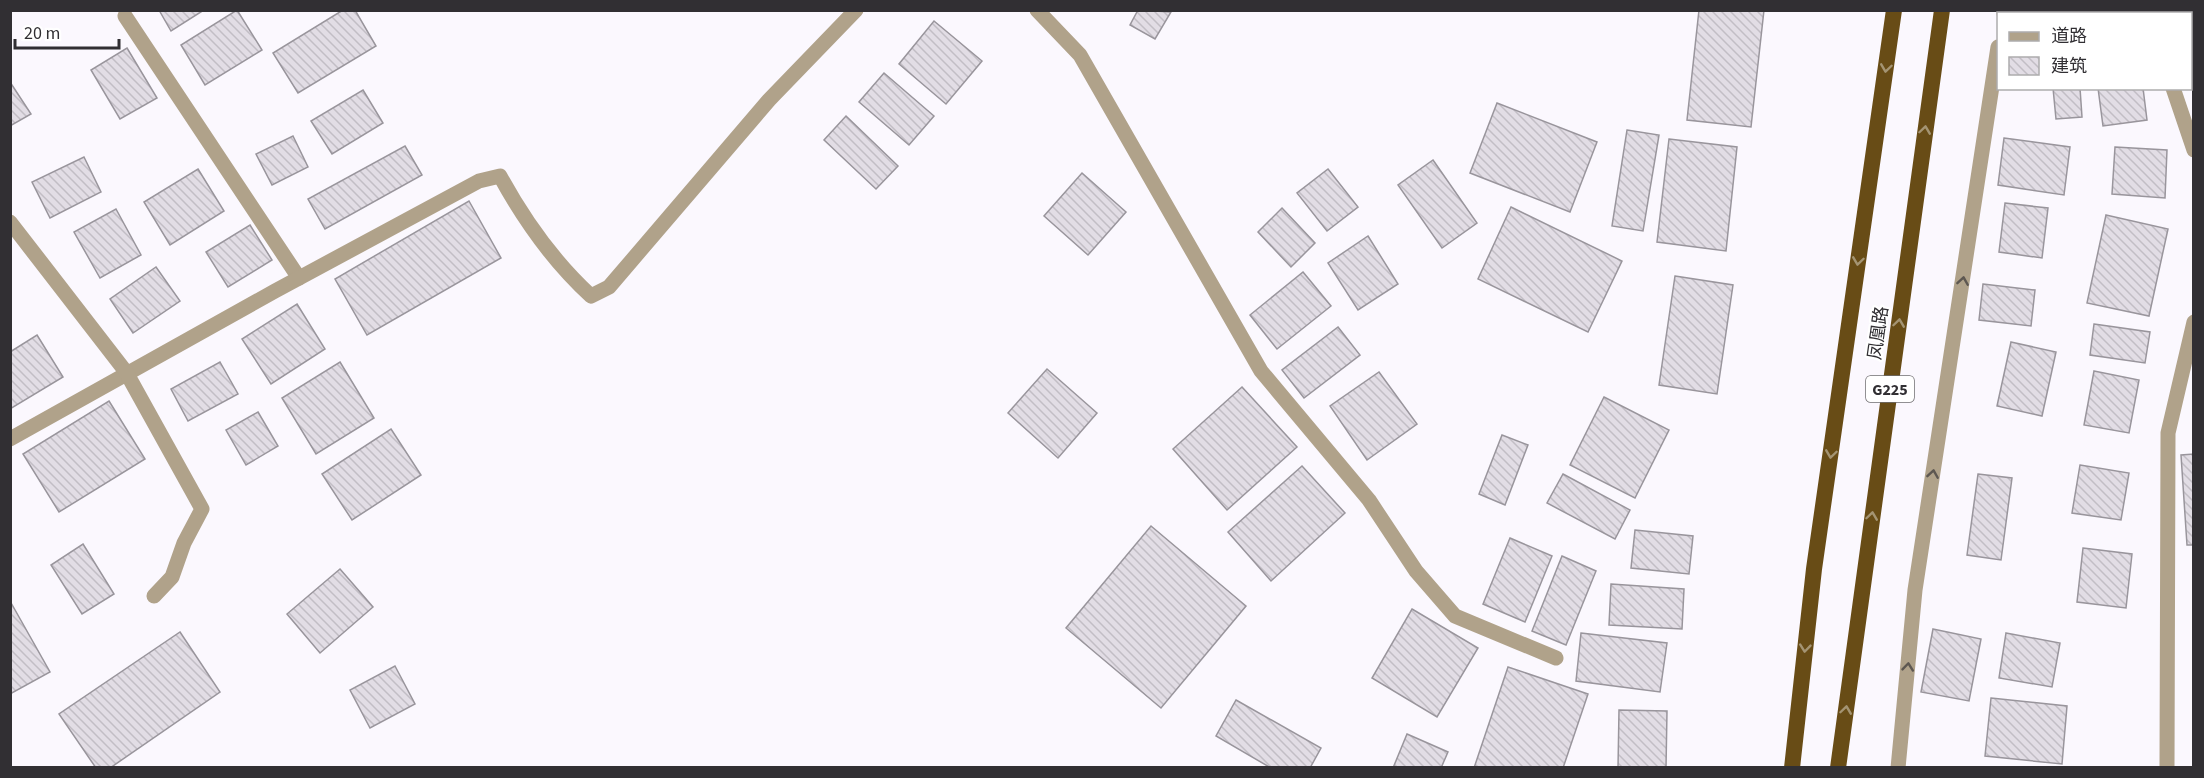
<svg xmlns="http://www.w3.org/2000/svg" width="2204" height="778" font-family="'Source Sans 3','Noto Sans SC',sans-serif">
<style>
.building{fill:url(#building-back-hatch);stroke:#99959c;stroke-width:1.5}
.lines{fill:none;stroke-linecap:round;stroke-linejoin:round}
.service{stroke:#b0a28a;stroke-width:15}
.minor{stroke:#b0a28a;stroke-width:15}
.trunk{stroke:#684c16;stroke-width:16}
.oneway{stroke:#a49473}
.oneway2{stroke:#5d5751}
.labels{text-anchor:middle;stroke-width:4.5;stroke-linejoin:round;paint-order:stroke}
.shield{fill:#fff;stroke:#6f6d70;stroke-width:1.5}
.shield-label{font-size:16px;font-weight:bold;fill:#312f33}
.street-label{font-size:18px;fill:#312f33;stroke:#fff}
</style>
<defs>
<pattern id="building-back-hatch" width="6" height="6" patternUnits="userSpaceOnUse" patternTransform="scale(1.5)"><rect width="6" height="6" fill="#e2dde5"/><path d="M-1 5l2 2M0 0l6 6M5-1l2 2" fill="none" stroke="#c2bec5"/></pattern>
</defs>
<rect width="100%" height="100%" fill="#fbf8fe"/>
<g class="building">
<path d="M159 10H204L171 31Z"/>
<path d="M237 10 262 50 205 85 181 45Z"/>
<path d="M343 10H355L376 46 298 93 273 53Z"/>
<path d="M1138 10 1171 12 1155 39 1130 25Z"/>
<path d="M1699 10H1764L1751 127 1687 120Z"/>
<path d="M2035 10H2117L2118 14H2035Z"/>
<path d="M934 21 982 61 946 104 899 64Z"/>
<path d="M127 48 157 98 120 119 91 70Z"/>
<path d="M884 73 934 116 909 145 859 102Z"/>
<path d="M10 82 31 114 10 126Z"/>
<path d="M2053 88H2080L2082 117 2056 119Z"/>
<path d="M2098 88H2143L2147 120 2103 126Z"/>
<path d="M363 90 383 123 332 154 311 121Z"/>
<path d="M1497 103 1597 142 1570 212 1470 173Z"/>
<path d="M846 116 898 166 876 189 824 140Z"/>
<path d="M1627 130 1659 135 1643 231 1612 226Z"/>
<path d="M293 136 308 167 272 185 256 154Z"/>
<path d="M2004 138 2070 147 2064 195 1998 185Z"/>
<path d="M1669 139 1737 147 1726 251 1657 242Z"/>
<path d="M405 146 422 175 325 229 308 199Z"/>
<path d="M2115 147 2167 150 2165 198 2112 194Z"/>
<path d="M84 157 101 192 50 218 32 182Z"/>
<path d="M1433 160 1477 223 1442 248 1398 185Z"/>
<path d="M198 169 224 211 170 245 144 202Z"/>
<path d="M1328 169 1358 207 1327 231 1297 193Z"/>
<path d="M1082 173 1126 212 1088 255 1044 216Z"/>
<path d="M469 201 501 258 367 335 335 279Z"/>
<path d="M2005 203 2048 208 2042 258 1999 252Z"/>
<path d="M1511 207 1622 261 1588 332 1478 279Z"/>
<path d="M1282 208 1315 243 1291 267 1258 232Z"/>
<path d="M116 209 141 255 100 278 74 232Z"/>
<path d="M2106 215 2168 229 2149 316 2087 303Z"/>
<path d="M250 225 272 260 228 287 206 252Z"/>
<path d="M1368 236 1398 284 1358 310 1328 263Z"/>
<path d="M156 267 180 301 133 333 110 299Z"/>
<path d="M1303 272 1331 306 1277 349 1250 315Z"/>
<path d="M1675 276 1733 285 1717 394 1659 385Z"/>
<path d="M1983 284 2035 290 2031 326 1979 320Z"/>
<path d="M297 304 325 349 271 384 242 339Z"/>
<path d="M2094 324 2150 332 2145 363 2090 355Z"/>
<path d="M1338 327 1360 355 1304 398 1282 370Z"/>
<path d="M37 335 63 377 10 409V352Z"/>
<path d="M2011 342 2056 352 2042 416 1997 406Z"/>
<path d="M220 362 238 394 188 421 171 389Z"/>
<path d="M340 362 374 418 316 454 282 398Z"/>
<path d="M1047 369 1097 413 1058 458 1008 413Z"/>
<path d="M2094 371 2139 380 2129 433 2084 425Z"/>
<path d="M1379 372 1417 424 1367 460 1330 406Z"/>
<path d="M1242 387 1297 447 1227 510 1173 449Z"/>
<path d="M1604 397 1669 430 1635 498 1570 465Z"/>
<path d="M109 401 145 459 59 512 23 454Z"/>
<path d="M258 412 278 446 246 465 226 430Z"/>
<path d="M391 429 421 475 352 520 322 474Z"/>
<path d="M1502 435 1528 445 1505 505 1479 494Z"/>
<path d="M2194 454V545H2187L2181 455Z"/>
<path d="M2080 465 2129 473 2121 520 2072 513Z"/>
<path d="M1302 466 1345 513 1271 581 1228 532Z"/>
<path d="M1563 474 1630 510 1615 539 1547 503Z"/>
<path d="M1978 474 2012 478 2001 560 1967 555Z"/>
<path d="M1151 526 1246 606 1161 708 1066 628Z"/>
<path d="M1635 530 1693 536 1689 574 1631 568Z"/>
<path d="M1510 538 1552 556 1525 622 1483 604Z"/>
<path d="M83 544 114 594 82 614 51 565Z"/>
<path d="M2083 548 2132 554 2126 608 2077 602Z"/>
<path d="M1562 556 1596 571 1566 645 1532 631Z"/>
<path d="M340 569 373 607 320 653 287 614Z"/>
<path d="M1611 584 1684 589 1682 629 1609 625Z"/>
<path d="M10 601 50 672 10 694Z"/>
<path d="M1412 609 1478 648 1437 717 1372 678Z"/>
<path d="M1933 629 1981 639 1969 701 1921 692Z"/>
<path d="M180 632 220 692 110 768H96L59 714Z"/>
<path d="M1581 633 1667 643 1660 692 1576 681Z"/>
<path d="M2006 633 2060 643 2052 687 1999 678Z"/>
<path d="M395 666 415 704 370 728 350 690Z"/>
<path d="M1508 667 1588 694 1563 768H1474Z"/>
<path d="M1991 698 2067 706 2062 764 1985 756Z"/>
<path d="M1236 700 1321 748 1310 768H1271L1216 736Z"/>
<path d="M1619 710 1667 711 1666 768H1618Z"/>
<path d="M1407 734 1448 752 1441 768H1393Z"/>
</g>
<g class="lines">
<g class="service">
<path d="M1037 10 1080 55 1261 371 1369 500 1416 571 1455 616 1556 658"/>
<path d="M125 16 299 278"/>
<path d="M10 439 275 291 479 181 500 176C524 220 554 262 591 296L609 287 769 100 856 10"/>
</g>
<g class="minor">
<path d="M2146 10 2147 14"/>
<path d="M2004 14V10"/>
<path d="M2173 88 2194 150"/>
<path d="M10 222 126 372 202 509 184 543 172 577 154 596"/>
<path d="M1898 768 1915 590 1998 47"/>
<path d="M2167 768 2168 433 2194 322"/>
</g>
<g class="trunk">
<path d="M1792 768 1814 569 1894 10"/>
<path d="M1838 768 1942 10"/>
</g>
</g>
<defs><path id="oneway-chevron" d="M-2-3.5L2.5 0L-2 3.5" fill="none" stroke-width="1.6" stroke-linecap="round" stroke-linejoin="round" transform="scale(1.5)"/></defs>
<g class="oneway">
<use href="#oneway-chevron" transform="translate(1886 68) rotate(98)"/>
<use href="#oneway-chevron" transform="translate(1925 130) rotate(-82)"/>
<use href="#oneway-chevron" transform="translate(1858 261) rotate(98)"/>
<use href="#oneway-chevron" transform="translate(1899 323) rotate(-82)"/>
<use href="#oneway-chevron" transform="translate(1831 454) rotate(98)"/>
<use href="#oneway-chevron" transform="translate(1872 516) rotate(-82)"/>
<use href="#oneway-chevron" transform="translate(1805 648) rotate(96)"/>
<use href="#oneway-chevron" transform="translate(1846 710) rotate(-82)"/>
</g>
<g class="oneway2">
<use href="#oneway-chevron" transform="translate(1963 281) rotate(-81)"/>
<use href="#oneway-chevron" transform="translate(1933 474) rotate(-81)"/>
<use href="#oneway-chevron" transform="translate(1908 667) rotate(-84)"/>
</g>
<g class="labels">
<rect class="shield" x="1866" y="376" width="48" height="26" rx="4.5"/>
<g class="shield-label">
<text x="1890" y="395">G225</text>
</g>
<g class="street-label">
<text transform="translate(1878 333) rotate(-82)" y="6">凤凰路</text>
</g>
</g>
<rect width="2204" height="778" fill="none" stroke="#312f33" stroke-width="24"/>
<rect x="1997" y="12" width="195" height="78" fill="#ffffff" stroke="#adacad" stroke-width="1.5"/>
<rect x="2009" y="32" width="30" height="9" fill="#b0a28a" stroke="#adacad" stroke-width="1.5"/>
<text x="2051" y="42" font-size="18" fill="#312f33">道路</text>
<rect x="2009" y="57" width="30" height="18" fill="url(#building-back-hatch)" stroke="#adacad" stroke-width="1.5"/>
<text x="2051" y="72" font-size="18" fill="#312f33">建筑</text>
<path d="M15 39v9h104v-9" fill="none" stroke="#312f33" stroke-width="3"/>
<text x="24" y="39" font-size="18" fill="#312f33" stroke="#ffffff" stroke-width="4.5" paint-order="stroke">20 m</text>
</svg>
